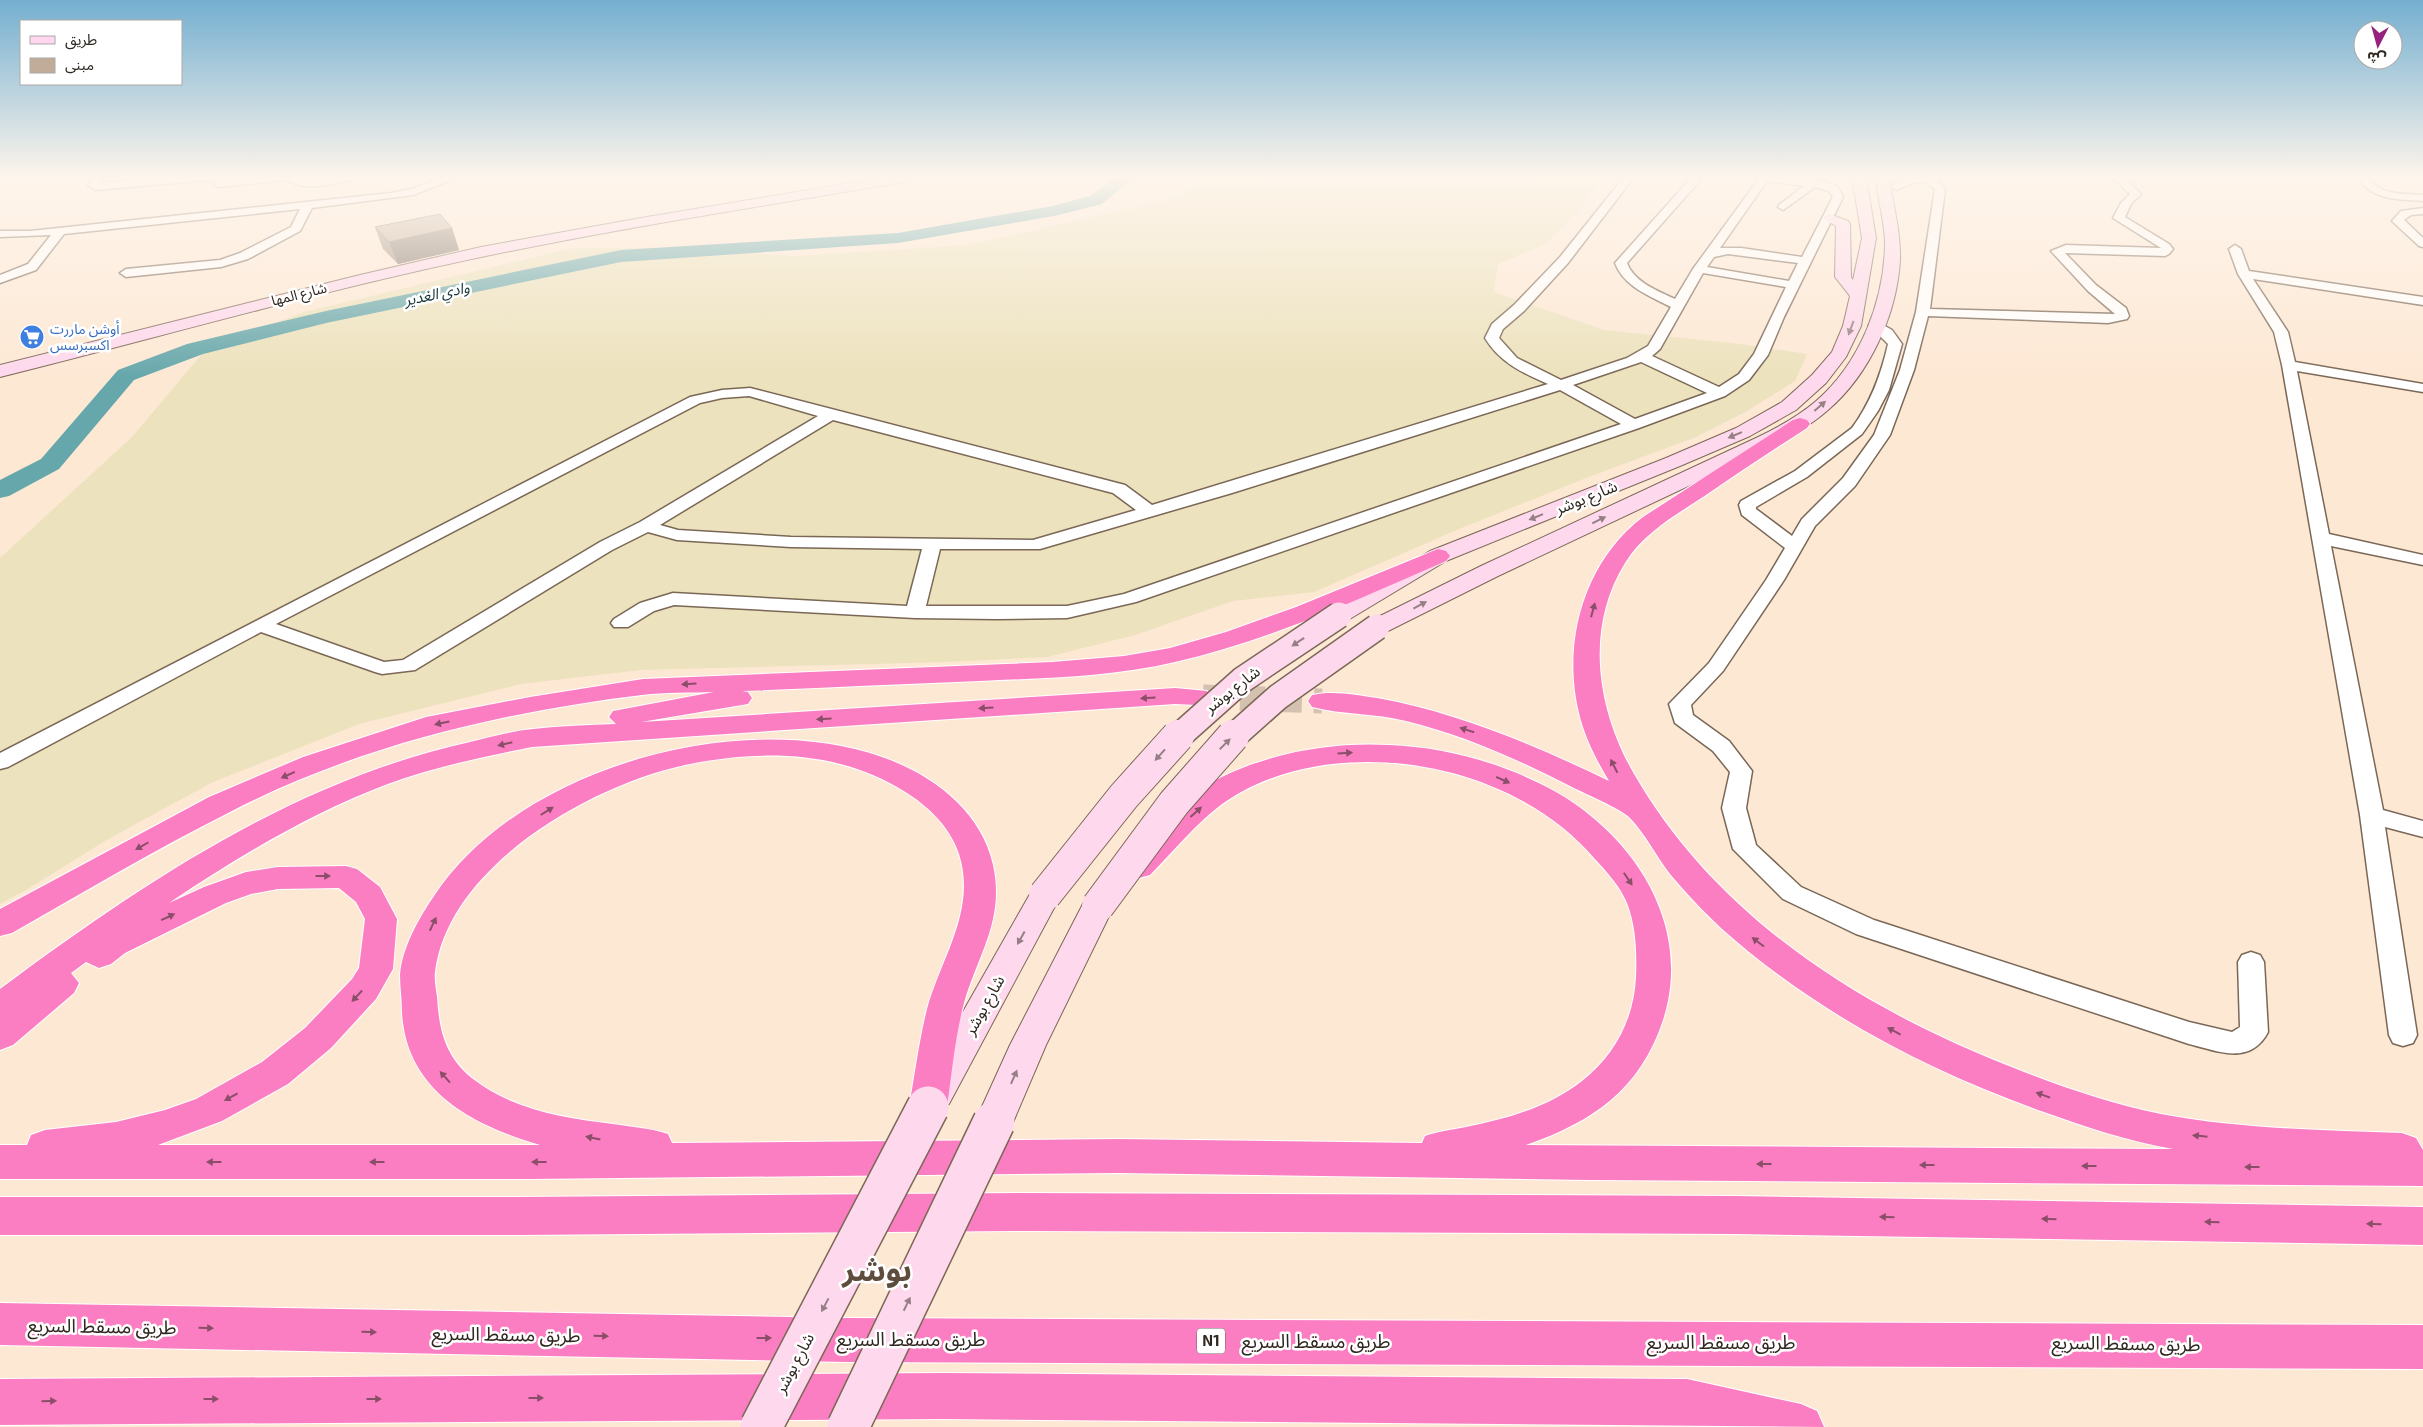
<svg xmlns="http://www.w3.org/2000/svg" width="2423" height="1427" font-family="'Exo 2','Noto Sans Arabic',sans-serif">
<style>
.sand{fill:#ece2bd}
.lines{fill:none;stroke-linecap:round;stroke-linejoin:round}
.river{fill:#66a7ab;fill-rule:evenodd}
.highway-tunnel{stroke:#d4c1b0;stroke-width:25;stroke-dasharray:25 12;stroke-linecap:butt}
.street-casing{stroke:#7a6756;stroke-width:3}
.secondary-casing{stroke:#7a6756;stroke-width:2}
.highway-casing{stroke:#fff;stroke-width:2}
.street{fill:#fff;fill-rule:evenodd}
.secondary{fill:#fed8ed;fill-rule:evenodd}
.highway{fill:#fc7ec2;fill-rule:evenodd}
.secondary-bridge-far2-casing{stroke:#7a6756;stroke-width:28;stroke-linecap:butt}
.secondary-bridge-far1-casing{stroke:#7a6756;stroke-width:34;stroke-linecap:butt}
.secondary-bridge-casing{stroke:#7a6756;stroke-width:44;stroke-linecap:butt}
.secondary-bridge-far2{stroke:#fed8ed;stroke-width:25}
.secondary-bridge-far1{stroke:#fed8ed;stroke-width:32}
.secondary-bridge{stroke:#fed8ed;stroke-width:41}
.wall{fill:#a59484}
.shaded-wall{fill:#86786b}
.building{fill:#c0ac99;stroke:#86786b}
.oneway{fill:#968086}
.oneway2{fill:#8b4e69}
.labels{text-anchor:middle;stroke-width:5;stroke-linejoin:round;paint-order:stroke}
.far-street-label{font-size:14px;fill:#2f2720;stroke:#fff}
.far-shop-label{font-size:14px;fill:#366cbe;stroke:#fff;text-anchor:start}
.far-water-label{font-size:15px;font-style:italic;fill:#153638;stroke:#fff}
.shield{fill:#fff;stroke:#6d6863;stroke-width:1}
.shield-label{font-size:15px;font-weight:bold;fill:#2f2720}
.street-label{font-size:16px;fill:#2f2720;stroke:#fff}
.near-street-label{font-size:19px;fill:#2f2720;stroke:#fff}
.near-town-label{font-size:31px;font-weight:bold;fill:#5e4d3c;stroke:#fff}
</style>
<rect width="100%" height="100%" fill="#fde8d4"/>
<path class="sand" d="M1201 177H1605L1581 208 1548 243 1498 264 1494 292 1604 330 1741 344 1807 354 1795 381 1747 411 1696 437 1586 478 1459 529 1314 592 1233 601 1135 635 1047 657 947 662 641 670 521 684 359 724 213 782 110 838 26 890 0 904V558L132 437 206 349 304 312 573 248H682L794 256 969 245 1172 199Z"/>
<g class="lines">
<path class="river" d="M1116 177H1134L1102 204 1054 216 898 243 621 262 326 323 203 354 134 380 59 469 9 496 0 498V480L41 459 118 370 187 344 326 311 621 250 898 233 1053 206 1090 196Z"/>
<path class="highway-tunnel" d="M1203 697 1322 701"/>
<defs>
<g id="street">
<path d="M94 177H104L99 183 174 177H214L209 180 95 190 88 185Z"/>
<path d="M257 177H299L300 180C319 182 339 177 358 177L353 180C331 184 305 192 287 180L218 187 213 184 218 181Z"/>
<path d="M445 177H459L413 195 312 208 300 231 248 259 221 267 126 277 120 273 126 269 220 260 240 253 291 227 300 209 64 234 36 270 0 283V275L28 264 51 235 0 237V231H30L391 193 411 189Z"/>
<path d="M1624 177H1634L1568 263 1524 311 1503 329 1499 338 1517 358 1561 380 1627 358 1648 346 1671 307C1650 296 1624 287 1615 263L1692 177H1703L1627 263C1634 282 1658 291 1675 299L1693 269 1758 180 1754 177C1771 177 1824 177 1837 187 1839 189 1842 194 1843 197L1784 317 1768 355 1749 380 1725 396 1639 428 1136 602 1067 618 997 619 915 618 674 605 654 611 628 627H614L611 623 614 619 640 603 673 593 907 606 922 549 791 547 677 540 648 532 612 550 415 670 382 674 375 672 261 632 8 767 0 769V753L690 397 722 390 750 388 1125 485 1152 505 1548 384C1523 373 1500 363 1485 338L1492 324 1514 305 1560 257ZM1767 181 1804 186 1779 205 1778 207 1783 210 1815 187 1829 191 1833 197 1802 257 1741 248H1720ZM1728 254 1798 263 1789 281 1707 267 1714 257ZM1703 273 1786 287 1754 354 1739 374 1719 387 1652 356 1660 349ZM1641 362 1707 393 1635 419 1573 385ZM1560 390 1621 424 1124 594 1067 606H926L940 549H1040L1232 493ZM749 396 818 416 640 522 600 542 403 660 384 662 276 624 700 403 722 398ZM833 420 1113 493 1136 510 1033 540 791 537 678 530 660 525Z"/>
<path d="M1913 177 1935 178 1945 189 1930 309 2115 314 2088 291 2051 251 2066 245 2161 248 2113 218 2121 203 2130 194 2112 177H2123L2141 194 2131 204 2125 217 2169 244 2173 249 2169 254 2165 256 2065 253 2096 285 2126 308 2129 316 2127 319 2108 323 1928 316 1914 370 1890 435 1855 486 1815 526 1784 580 1723 671 1691 705 1693 715 1729 741 1752 771 1746 808 1756 845 1801 887 1874 920 2189 1022 2232 1032 2240 1027 2238 962 2242 955 2251 952 2260 955 2264 962 2268 1032C2250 1066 2218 1051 2189 1044L1856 934 1783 899 1733 849 1722 808 1730 772 1713 751 1675 723 1669 704 1709 663 1766 580 1785 548 1742 515 1739 505 1741 501 1795 471 1852 428C1871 402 1881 375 1888 344L1869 325 1876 321 1892 330 1902 344 1889 390 1878 411 1862 434 1807 477 1756 507V509L1792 536 1802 519 1843 478 1874 435 1900 370 1916 312 1935 189 1925 182 1914 183 1896 190 1891 187 1897 182Z"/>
<path d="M2358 177H2368C2380 196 2403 193 2423 195V201C2398 199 2372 201 2358 177Z"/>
<path d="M2423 208V214L2411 215 2404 220 2423 238V247L2419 246 2392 221 2401 211Z"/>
<path d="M2235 245 2241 249 2249 271 2423 297V305L2253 279 2288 332 2295 362 2423 384V392L2297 371 2329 534 2423 555V565L2331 546 2383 810 2423 821V837L2385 827 2417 1035 2413 1043 2403 1046 2393 1043 2389 1035 2360 815 2282 365 2274 332 2238 274 2229 249Z"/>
</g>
<g id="secondary">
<path d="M886 177H916L909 181C766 206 623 227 481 257 319 291 160 337 0 377V365L360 275 481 247 641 218Z"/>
<path d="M1852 177H1866L1876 238 1861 326 1846 357 1826 383 1796 410 1750 436 1680 466 1446 561 1348 620 1339 622 1330 620 1327 615 1330 610 1430 551 1666 458 1736 428 1782 402 1812 375 1832 352 1843 326 1850 296 1835 277 1836 226 1822 218 1829 214 1848 221 1850 224 1851 277 1853 280 1862 238Z"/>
<path d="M1875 177H1889C1893 204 1901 232 1900 260 1897 314 1870 374 1828 410 1811 425 1791 436 1771 447L1498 576 1386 632 1377 635 1368 632 1364 627 1368 622 1481 566 1756 438C1777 428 1797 417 1815 402 1860 364 1885 300 1885 241 1884 220 1878 198 1875 177Z"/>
<path d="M1045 883 1056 887 1061 895 949 1104 936 1109 923 1104 917 1093 923 1082 1034 887Z"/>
<path d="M1098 894 1110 898 1114 906 1046 1045 1008 1134 994 1138 980 1134 975 1122 1010 1045 1086 898Z"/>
</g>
<g id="highway">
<path d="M1800 418 1807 420 1810 424 1807 428C1773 450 1739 472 1706 495 1676 515 1644 532 1625 563 1584 629 1597 710 1634 774 1717 918 1862 1009 2014 1068 2062 1087 2111 1104 2161 1114 2240 1129 2322 1130 2402 1133L2416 1138 2423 1150V1186L1590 1180 1118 1173 529 1179H0V1145H27L31 1135 45 1130 116 1122 165 1110 196 1099 262 1062 305 1028 352 979 359 968 365 919 356 902 339 888 278 889 251 894 226 903 125 953 111 964 99 968 86 962 71 973 79 983 74 993 13 1045 0 1050V989C143 883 294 781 470 742 491 737 512 731 533 729 561 726 588 725 616 724L609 717 613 711 714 692C690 693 666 692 642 695 501 712 357 746 230 812 156 849 84 892 12 933L0 936V909L209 797 303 757 426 717 530 697 643 679 1052 662 1124 656 1170 648 1226 632 1296 607 1438 549 1446 551 1450 556 1446 561C1358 599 1269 641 1175 662 1111 677 1045 678 980 681 901 684 821 688 742 691L748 692 752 698 748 704 641 722 1175 688 1207 691 1211 697 1207 703 1197 705 1175 704 532 747C482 757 433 767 385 785 309 814 236 858 169 903L204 887 246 872 278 867 346 866 357 869 380 887 397 919 393 969 376 999 331 1048 288 1084 222 1121 158 1145H540C473 1125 407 1092 402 1013 402 1000 400 987 400 975 402 948 419 918 434 896 518 768 739 707 882 757 931 774 981 810 993 865 1005 920 978 954 964 1003 955 1037 952 1072 947 1107L941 1118 928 1123 915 1118 909 1107C915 1074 919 1041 927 1009 941 958 977 910 959 854 949 824 924 802 897 787 834 750 755 750 685 765 591 785 448 866 435 972 434 980 436 989 437 997 439 1030 445 1057 473 1079 513 1110 564 1118 613 1124 632 1127 650 1128 668 1134L672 1143 1118 1139 1422 1143 1425 1136C1439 1131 1452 1130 1466 1127 1507 1119 1549 1107 1582 1081 1615 1055 1634 1019 1636 977 1637 952 1636 926 1627 903 1620 886 1607 872 1594 858 1515 765 1352 733 1243 791 1206 810 1179 846 1150 875L1139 878 1128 875 1123 867 1128 859C1157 831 1186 794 1224 776 1274 752 1334 742 1389 745 1446 747 1506 764 1556 792 1636 838 1693 927 1663 1020 1640 1090 1592 1122 1526 1145L2173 1149C2128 1141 2086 1127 2044 1112 1926 1070 1815 1012 1721 928 1704 912 1685 892 1670 874 1656 856 1645 833 1629 817 1619 808 1586 794 1572 787 1519 760 1464 735 1406 721 1375 713 1343 715 1312 707L1308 701 1312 695C1332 690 1357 695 1377 698 1459 713 1534 745 1609 781 1599 764 1589 746 1583 727 1559 653 1580 565 1643 517L1793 420Z"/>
<path d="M1024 1193 1735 1196 2423 1207V1245L1735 1234 1024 1231 519 1235H0V1197H519Z"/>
<path d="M0 1303 846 1318 2423 1325V1369L846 1362 0 1345Z"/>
<path d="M944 1373 1687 1379 1801 1404 1817 1411 1824 1427 944 1419 0 1425V1379Z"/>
</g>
</defs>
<use href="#street" class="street-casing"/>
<use href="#secondary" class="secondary-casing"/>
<use href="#highway" class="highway-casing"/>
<use href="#street" class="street"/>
<use href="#secondary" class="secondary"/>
<use href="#highway" class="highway"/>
<defs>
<g id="secondary-bridge-far2">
<path d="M1177 738 1242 680 1339 615"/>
<path d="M1232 738 1278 697 1377 627"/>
</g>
<g id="secondary-bridge-far1">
<path d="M1045 895 1124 796 1178 736"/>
<path d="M1098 906 1174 803 1233 736"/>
</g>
<g id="secondary-bridge">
<path d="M761 1427 928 1107"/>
<path d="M848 1427 994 1122"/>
</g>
</defs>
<use href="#secondary-bridge-far2" class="secondary-bridge-far2-casing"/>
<use href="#secondary-bridge-far1" class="secondary-bridge-far1-casing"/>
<use href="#secondary-bridge" class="secondary-bridge-casing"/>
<use href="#secondary-bridge-far2" class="secondary-bridge-far2"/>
<use href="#secondary-bridge-far1" class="secondary-bridge-far1"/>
<use href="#secondary-bridge" class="secondary-bridge"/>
</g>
<path class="wall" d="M375 227 452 228 459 250 398 264 383 249Z"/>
<path class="shaded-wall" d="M452 228 459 250 398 264 389 242Z"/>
<path class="building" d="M440 214 452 228 389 242 375 227Z"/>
<defs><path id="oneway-solid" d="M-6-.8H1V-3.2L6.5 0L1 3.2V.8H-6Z" transform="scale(1.25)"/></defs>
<g class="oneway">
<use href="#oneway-solid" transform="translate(1851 328) rotate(110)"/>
<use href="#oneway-solid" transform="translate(1820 406) rotate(-41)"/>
<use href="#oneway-solid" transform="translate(1735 435) rotate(157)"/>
<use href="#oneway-solid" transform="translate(1536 517) rotate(158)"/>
<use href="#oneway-solid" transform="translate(1599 520) rotate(-26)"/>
<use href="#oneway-solid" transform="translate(1420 605) rotate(-28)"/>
<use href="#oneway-solid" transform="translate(1298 642) rotate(146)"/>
<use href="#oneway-solid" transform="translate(1225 744) rotate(-45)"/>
<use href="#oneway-solid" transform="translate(1160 755) rotate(132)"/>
<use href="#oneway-solid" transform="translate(1021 938) rotate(119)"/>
<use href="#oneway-solid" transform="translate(1014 1077) rotate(-66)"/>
<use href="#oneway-solid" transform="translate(907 1304) rotate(-64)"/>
<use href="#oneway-solid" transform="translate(825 1305) rotate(118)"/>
</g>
<g class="oneway2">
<use href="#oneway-solid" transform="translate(1593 610) rotate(-75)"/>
<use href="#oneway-solid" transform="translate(689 684) rotate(176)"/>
<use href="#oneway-solid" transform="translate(1148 698) rotate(176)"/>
<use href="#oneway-solid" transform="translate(986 708) rotate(176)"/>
<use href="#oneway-solid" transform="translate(824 719) rotate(176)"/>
<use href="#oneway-solid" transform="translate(442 723) rotate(168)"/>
<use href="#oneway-solid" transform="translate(1467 730) rotate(-162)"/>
<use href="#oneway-solid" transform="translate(505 744) rotate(167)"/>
<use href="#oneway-solid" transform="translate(1345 753) rotate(-3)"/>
<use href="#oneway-solid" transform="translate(1614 766) rotate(-117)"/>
<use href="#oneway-solid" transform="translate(288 775) rotate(156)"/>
<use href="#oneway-solid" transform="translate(1503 780) rotate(24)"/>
<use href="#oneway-solid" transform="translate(547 811) rotate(-32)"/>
<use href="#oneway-solid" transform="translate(1196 812) rotate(-42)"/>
<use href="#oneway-solid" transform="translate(142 846) rotate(150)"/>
<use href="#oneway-solid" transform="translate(323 876)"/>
<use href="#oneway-solid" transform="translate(1628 879) rotate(56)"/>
<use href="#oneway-solid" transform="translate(168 917) rotate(-25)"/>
<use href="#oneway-solid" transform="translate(433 924) rotate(-65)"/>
<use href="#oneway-solid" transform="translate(1758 942) rotate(-143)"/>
<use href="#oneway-solid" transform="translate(357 996) rotate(133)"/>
<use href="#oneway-solid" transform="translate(1894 1031) rotate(-152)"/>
<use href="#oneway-solid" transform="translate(445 1077) rotate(-132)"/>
<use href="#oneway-solid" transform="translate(2043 1095) rotate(-160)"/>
<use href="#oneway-solid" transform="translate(231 1097) rotate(151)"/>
<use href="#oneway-solid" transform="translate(2200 1136) rotate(-174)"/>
<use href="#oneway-solid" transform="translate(593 1138) rotate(-168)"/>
<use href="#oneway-solid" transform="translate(214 1162) rotate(180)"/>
<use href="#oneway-solid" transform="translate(377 1162) rotate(-180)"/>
<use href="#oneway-solid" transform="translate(539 1162) rotate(180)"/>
<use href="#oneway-solid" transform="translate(1764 1164) rotate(-180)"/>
<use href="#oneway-solid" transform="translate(1927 1165) rotate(-180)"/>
<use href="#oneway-solid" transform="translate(2089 1166) rotate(-180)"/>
<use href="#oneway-solid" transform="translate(2252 1167) rotate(-180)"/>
<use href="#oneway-solid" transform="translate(1887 1217) rotate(-179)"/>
<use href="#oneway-solid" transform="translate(2049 1219) rotate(-179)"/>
<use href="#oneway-solid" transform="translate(2212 1222) rotate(-179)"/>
<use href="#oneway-solid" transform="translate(2374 1224) rotate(-179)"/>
<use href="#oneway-solid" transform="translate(206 1328) rotate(1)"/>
<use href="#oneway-solid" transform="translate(369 1332) rotate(1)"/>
<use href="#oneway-solid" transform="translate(601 1336) rotate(1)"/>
<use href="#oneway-solid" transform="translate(764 1338)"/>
<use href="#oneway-solid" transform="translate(536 1398)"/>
<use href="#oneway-solid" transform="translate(211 1399)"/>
<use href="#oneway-solid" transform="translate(374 1399)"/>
<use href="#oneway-solid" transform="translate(49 1401) rotate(-1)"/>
</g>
<linearGradient id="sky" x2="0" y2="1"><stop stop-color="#74afd0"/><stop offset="0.47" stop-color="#fef5ec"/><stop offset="1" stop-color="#fef5ec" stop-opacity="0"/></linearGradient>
<rect width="2423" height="377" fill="url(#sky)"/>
<defs>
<symbol id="supermarket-disc" viewBox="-11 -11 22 22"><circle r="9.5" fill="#3f7fe0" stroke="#fff"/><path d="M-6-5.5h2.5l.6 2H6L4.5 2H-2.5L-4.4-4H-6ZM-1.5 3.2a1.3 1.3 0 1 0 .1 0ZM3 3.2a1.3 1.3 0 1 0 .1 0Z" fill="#fff"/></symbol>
</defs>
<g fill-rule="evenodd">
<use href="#supermarket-disc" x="18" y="323" width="28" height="28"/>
</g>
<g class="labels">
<g class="far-street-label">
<text transform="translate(299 294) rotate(-14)" y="5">شارع المها</text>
</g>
<g class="far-shop-label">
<text x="50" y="334">أوشن ماررت<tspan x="50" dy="16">اكسبرسس</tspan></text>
</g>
<g class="far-water-label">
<text transform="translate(437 294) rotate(-12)" y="5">وادي الغدير</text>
</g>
<rect class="shield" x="1197" y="1328.5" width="28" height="25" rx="4"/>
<g class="shield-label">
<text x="1211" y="1346">N1</text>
</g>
<g class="street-label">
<text transform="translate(1586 497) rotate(-22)" y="6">شارع بوشر</text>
<text transform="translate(1232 689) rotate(-38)" y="6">شارع بوشر</text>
<text transform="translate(984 1005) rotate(-61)" y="6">شارع بوشر</text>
<text transform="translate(794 1363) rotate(-62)" y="6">شارع بوشر</text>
</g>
<g class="near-street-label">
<text transform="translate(102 1326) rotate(1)" y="7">طريق مسقط السريع</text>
<text transform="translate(506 1334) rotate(1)" y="7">طريق مسقط السريع</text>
<text x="911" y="1346">طريق مسقط السريع</text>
<text x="1316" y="1348">طريق مسقط السريع</text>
<text x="1721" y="1349">طريق مسقط السريع</text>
<text transform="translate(2126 1343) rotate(1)" y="7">طريق مسقط السريع</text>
</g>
<g class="near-town-label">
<text x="877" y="1281">بوشر</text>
</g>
</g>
<rect x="20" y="20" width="162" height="65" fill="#ffffff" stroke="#aca9a6"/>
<rect x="30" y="36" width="25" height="8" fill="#fed8ed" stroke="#aca9a6"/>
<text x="65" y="45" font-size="15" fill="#2f2720">طريق</text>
<rect x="30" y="58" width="25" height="15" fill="#c0ac99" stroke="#aca9a6"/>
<text x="65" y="70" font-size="15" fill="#2f2720">مبنى</text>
<g transform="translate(2378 45) rotate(186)"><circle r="24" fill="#ffffff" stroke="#aca9a6"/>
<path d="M0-4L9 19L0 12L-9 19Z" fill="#97217e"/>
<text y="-8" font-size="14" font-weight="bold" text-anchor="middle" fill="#2f2720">ش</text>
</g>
</svg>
